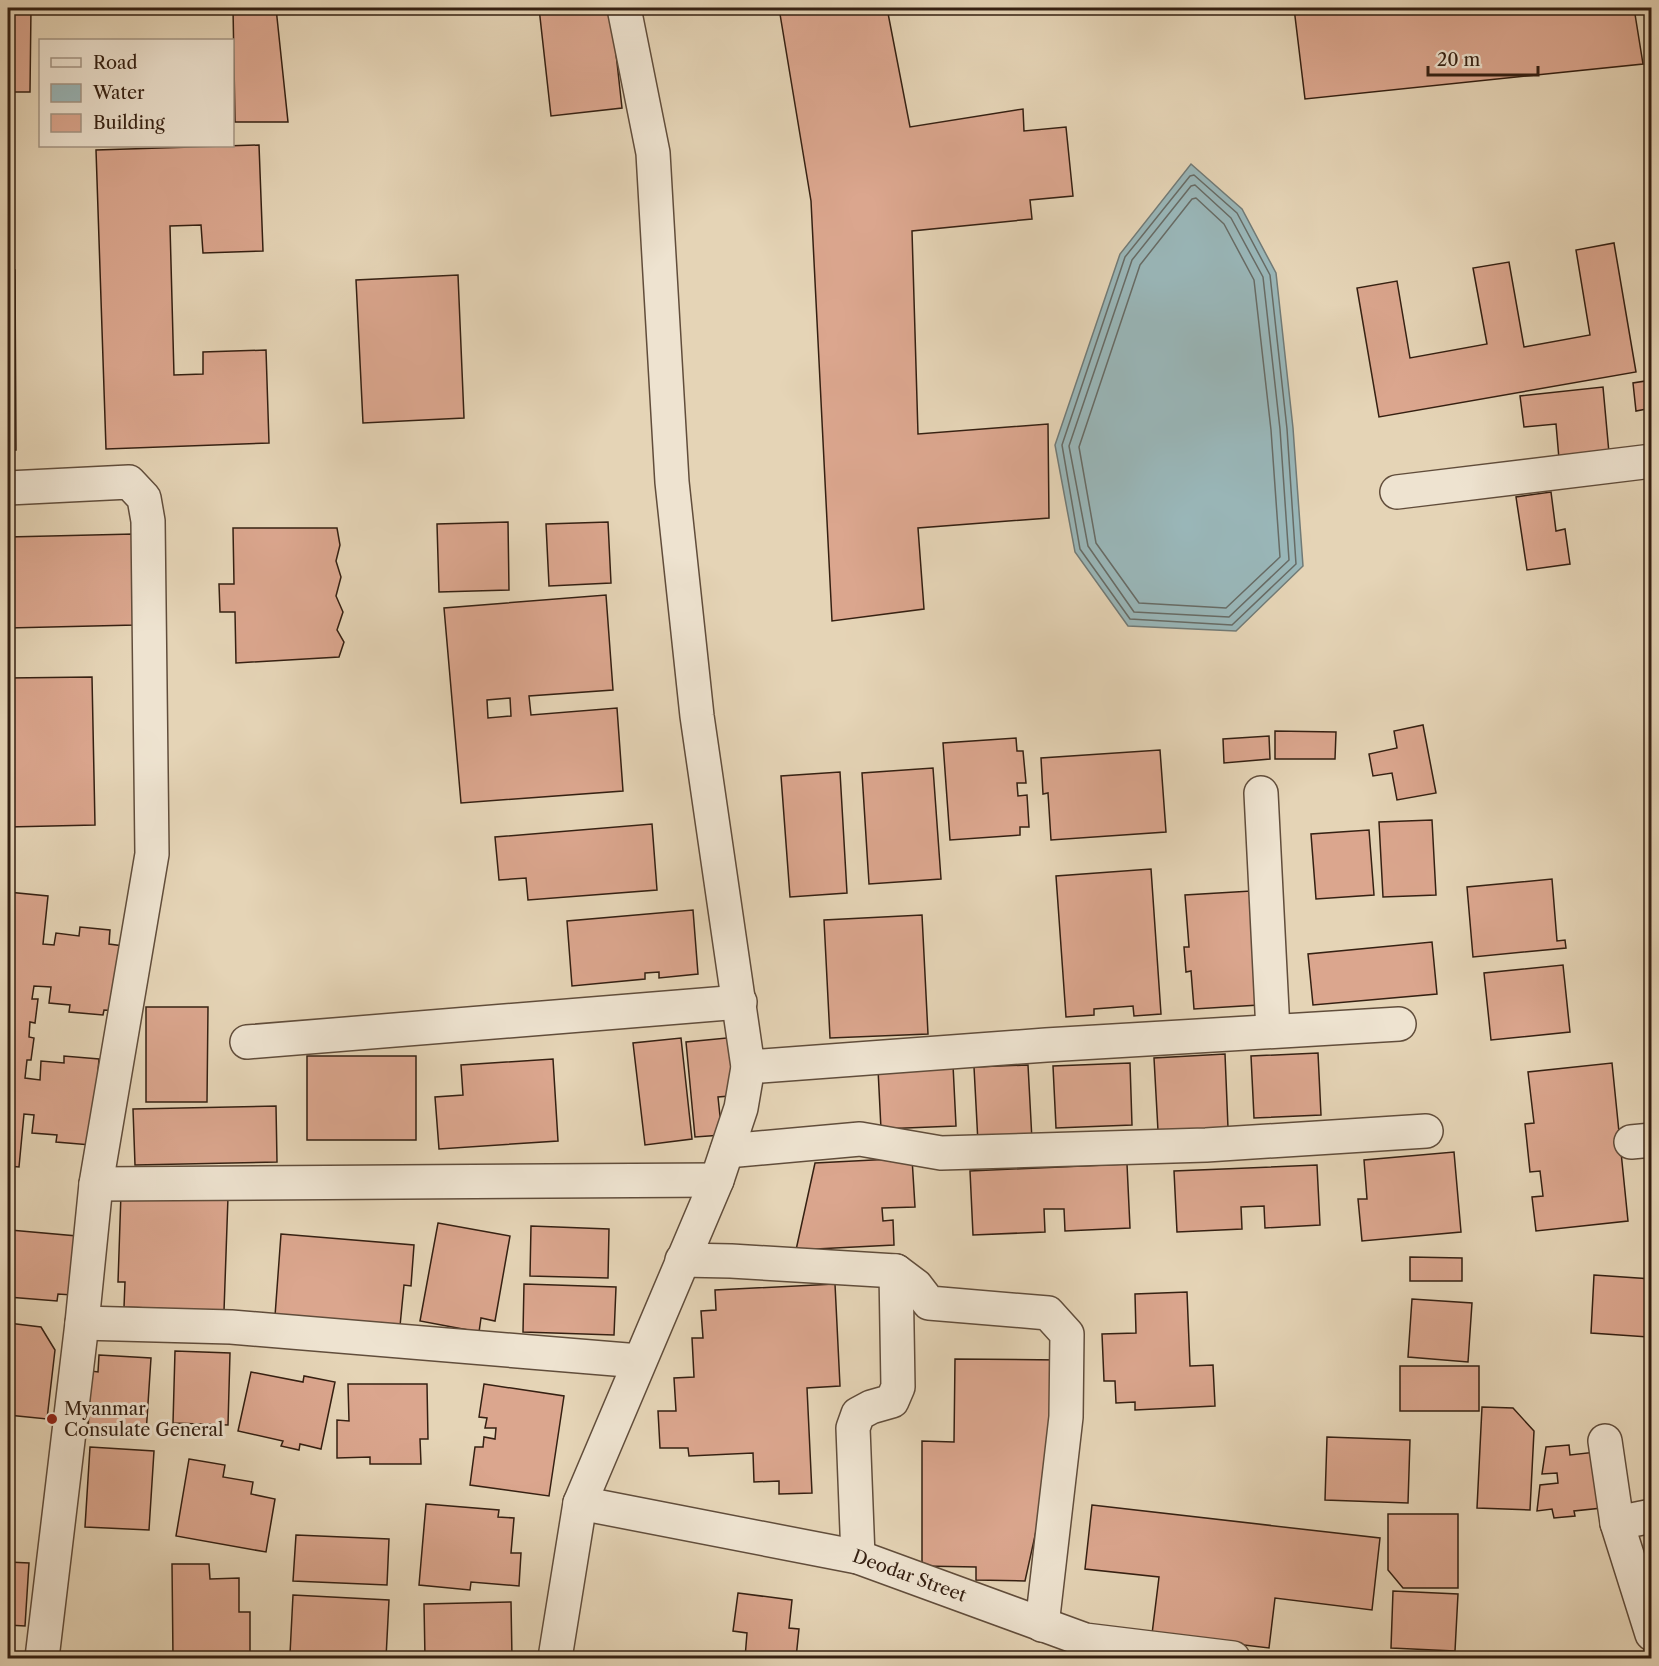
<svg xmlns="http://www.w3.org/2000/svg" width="1659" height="1666" font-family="'Libre Caslon Text',serif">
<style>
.water{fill:#99b6b8;stroke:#717a76;stroke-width:1.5}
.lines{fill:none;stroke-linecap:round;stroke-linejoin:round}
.shore{stroke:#676b65;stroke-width:1.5}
.building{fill:#dba68e;stroke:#352012;stroke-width:1.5;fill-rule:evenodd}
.minor-casing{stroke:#614d3b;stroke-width:36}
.minor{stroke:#eee3d0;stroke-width:33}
.poi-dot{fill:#8f2418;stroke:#eee3d0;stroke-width:2}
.labels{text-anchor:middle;stroke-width:6;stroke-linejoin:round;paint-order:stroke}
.poi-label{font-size:18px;fill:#352012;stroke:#eee3d0;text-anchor:start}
.street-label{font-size:18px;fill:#352012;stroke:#eee3d0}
</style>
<rect width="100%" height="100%" fill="#e5d4b6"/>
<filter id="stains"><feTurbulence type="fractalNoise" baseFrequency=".00333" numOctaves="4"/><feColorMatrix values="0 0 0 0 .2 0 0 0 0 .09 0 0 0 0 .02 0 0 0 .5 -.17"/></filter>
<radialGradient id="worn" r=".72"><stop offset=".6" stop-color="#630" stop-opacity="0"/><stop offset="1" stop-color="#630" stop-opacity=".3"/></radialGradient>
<path class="water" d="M1191 164 1242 209 1276 273 1293 428 1303 566 1236 631 1128 626 1075 552 1055 445 1120 254Z"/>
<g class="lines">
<g class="shore">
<path d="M1194 175 1237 213 1270 275 1287 429 1296 564 1232 625 1130 619 1080 549 1062 445 1125 257 1190 176Z"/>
<path d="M1195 185 1231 218 1263 277 1280 429 1289 560 1229 617 1134 612 1088 546 1069 446 1132 260 1191 186Z"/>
<path d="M1196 198 1224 224 1254 280 1271 430 1280 557 1226 608 1139 603 1096 543 1079 447 1140 265 1192 199Z"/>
</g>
</g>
<g class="building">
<path d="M8 8H31L30 92H8Z"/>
<path d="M233 8H276L288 122H235Z"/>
<path d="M539 8H611L622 108 551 116Z"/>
<path d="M779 8H887L910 127 1023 109 1024 131 1066 127 1073 196 1030 200 1032 219 912 231 918 434 1048 424 1049 518 918 528 924 609 832 621 811 201Z"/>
<path d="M1294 8H1634L1643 64 1305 99Z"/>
<path d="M259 145 263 251 203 253 201 225 170 226 174 375 203 374V352L266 350 269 443 106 449 96 150Z"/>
<path d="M1614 243 1636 372 1379 417 1357 288 1397 281 1410 358 1487 344 1473 268 1509 262 1524 347 1590 335 1576 250Z"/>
<path d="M8 270H15L16 450H8Z"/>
<path d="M458 275 464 418 363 423 356 280Z"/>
<path d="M1652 380V408L1636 411 1633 383Z"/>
<path d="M1603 387 1609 453 1559 459 1556 424 1524 427 1520 396Z"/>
<path d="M1551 492 1556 531 1565 529 1570 564 1527 570 1516 497Z"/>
<path d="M508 522 509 590 439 592 437 524Z"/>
<path d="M608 522 611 583 549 586 546 524Z"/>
<path d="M233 528H337L340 545 336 561 341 577 336 596 343 612 337 630 344 642 339 657 236 663 235 612H220L219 584H234Z"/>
<path d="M134 534 136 625 8 628V537Z"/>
<path d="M606 595 613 690 529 696 531 715 617 708 623 791 461 803 444 608ZM510 698 511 716 488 718 487 700Z"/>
<path d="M92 677 95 825 8 827V678Z"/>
<path d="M1423 725 1436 793 1397 800 1392 773 1373 776 1369 754 1397 748 1394 731Z"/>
<path d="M1275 731 1336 732 1335 759H1275Z"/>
<path d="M1269 736 1270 759 1224 763 1223 739Z"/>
<path d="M1016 738 1017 751H1023L1026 783H1017L1018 796 1027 795 1029 827H1020V835L950 840 943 743Z"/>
<path d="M1160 750 1166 832 1051 840 1048 793 1043 794 1041 758Z"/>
<path d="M933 768 941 879 869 884 862 773Z"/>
<path d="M840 772 847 893 790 897 781 776Z"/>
<path d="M1432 820 1436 895 1383 897 1379 822Z"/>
<path d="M652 824 657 890 528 900 526 878 499 880 495 837Z"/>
<path d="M1369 830 1374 895 1316 899 1311 834Z"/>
<path d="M1151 869 1161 1014 1134 1016 1133 1006 1094 1009V1015L1066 1017 1056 876Z"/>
<path d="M1552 879 1557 941 1565 940 1566 948 1473 957 1467 887Z"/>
<path d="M8 885V892L48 896 43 944 54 945 56 933 79 936 80 927 110 930 109 944 131 947 121 1011 104 1010 103 1015 69 1012 70 1005 49 1003 51 987 34 986 32 999H38L35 1023 30 1022 29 1037 34 1038 31 1060H27L25 1078 40 1080 41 1061 64 1063V1056L99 1059 98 1071 110 1072 91 1145 56 1142 57 1135 32 1133 34 1115 24 1114 19 1167 8 1166Z"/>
<path d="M1251 891 1259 1005 1194 1009 1191 971 1186 972 1184 947H1189L1185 895Z"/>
<path d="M693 910 698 974 659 978V972L645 973V979L572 986 567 921Z"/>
<path d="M922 915 928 1034 830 1038 824 920Z"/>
<path d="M1432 942 1437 994 1313 1005 1308 954Z"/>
<path d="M1563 965 1570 1032 1491 1040 1484 973Z"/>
<path d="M146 1007H208L207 1102H146Z"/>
<path d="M737 1037 742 1095 718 1097 722 1135 695 1137 686 1042Z"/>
<path d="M681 1038 692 1139 645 1145 633 1043Z"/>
<path d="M1318 1053 1321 1115 1254 1118 1251 1056Z"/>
<path d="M1225 1054 1228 1128 1158 1131 1154 1058Z"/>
<rect x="307" y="1056" width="109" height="84"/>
<path d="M553 1059 558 1141 439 1149 435 1097 463 1095 461 1065Z"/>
<path d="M1130 1063 1132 1125 1056 1128 1053 1066Z"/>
<path d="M1612 1063 1628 1221 1536 1231 1532 1197 1543 1196 1540 1171 1530 1172 1525 1124 1534 1123 1528 1072Z"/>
<path d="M953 1065 956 1126 881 1129 878 1069Z"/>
<path d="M1028 1065 1032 1140 978 1143 974 1067Z"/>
<path d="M276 1106 277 1162 135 1165 133 1109Z"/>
<path d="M1454 1152 1461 1232 1362 1241 1358 1199H1367L1364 1160Z"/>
<path d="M912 1158 915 1207 882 1208 883 1221 893 1220 894 1245 796 1250 815 1163Z"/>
<path d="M1127 1164 1130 1228 1065 1231 1064 1209H1044L1045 1232 973 1235 970 1171Z"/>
<path d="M1317 1165 1320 1225 1265 1228 1264 1206 1241 1207 1242 1229 1177 1232 1174 1171Z"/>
<path d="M121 1193 228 1197 224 1311 124 1307 125 1282H118Z"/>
<path d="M438 1223 510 1236 495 1321 481 1318 479 1332 420 1321Z"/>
<path d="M531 1226 609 1229 608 1278 530 1276Z"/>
<path d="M10 1230 77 1236 72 1295 58 1294 57 1301 8 1297V1258Z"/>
<path d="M281 1234 414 1245 411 1286 404 1285 400 1326 275 1316Z"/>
<path d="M1410 1257 1462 1258V1281H1410Z"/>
<path d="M1594 1275 1652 1279 1648 1337 1591 1333Z"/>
<path d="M524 1284 616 1287 614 1335 523 1332Z"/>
<path d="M835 1284 840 1386 807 1388 812 1493 779 1494V1481L754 1482 753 1453 689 1456 688 1448H660L658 1411H676L674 1378 694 1377 692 1338H703L701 1311 716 1310 715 1290Z"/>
<path d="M1187 1292 1190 1366 1213 1365 1215 1406 1135 1410V1402L1116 1403 1115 1381H1104L1102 1334 1136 1333 1135 1294Z"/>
<path d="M1412 1299 1472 1303 1468 1362 1408 1357Z"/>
<path d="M8 1323 41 1327 55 1350 47 1419 8 1415Z"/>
<path d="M175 1351 230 1353 228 1425 173 1423Z"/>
<path d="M99 1355 151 1358 146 1434 88 1430 91 1371 98 1372Z"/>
<path d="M955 1359 1060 1360 1059 1427 1025 1581 976 1580V1567L922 1566V1441L954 1442Z"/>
<rect x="1400" y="1366" width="79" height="45"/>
<path d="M251 1372 303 1382 304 1376 335 1382 321 1449 300 1444 299 1450 281 1446 283 1441 238 1431Z"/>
<path d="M348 1384H427L428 1439H420L421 1464H370V1457L337 1458V1420L349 1421Z"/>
<path d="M484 1384 564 1396 549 1496 470 1485 475 1447H483L484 1437 495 1439 496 1428H485L487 1418 479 1417Z"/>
<path d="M1482 1407 1513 1408 1534 1431 1530 1510 1477 1508Z"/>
<path d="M1327 1437 1410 1440 1408 1503 1325 1500Z"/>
<path d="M1569 1445 1570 1455 1596 1452 1602 1508 1574 1511 1575 1516 1554 1518 1552 1509 1537 1511 1540 1485 1558 1483 1557 1473 1542 1474 1546 1447Z"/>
<path d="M90 1447 154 1451 149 1530 85 1527Z"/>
<path d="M189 1459 225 1465 223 1477 253 1482 251 1494 275 1499 266 1552 176 1536Z"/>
<path d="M426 1504 499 1510 498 1517 514 1518 511 1553H521L519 1586 471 1582 470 1590 419 1585Z"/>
<path d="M1092 1505 1380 1538 1372 1610 1275 1598 1269 1648 1152 1634 1159 1577 1085 1569Z"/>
<path d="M1388 1514H1458V1588H1403L1388 1570Z"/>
<path d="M296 1535 389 1539 387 1585 293 1581Z"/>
<path d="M1652 1541V1580L1646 1542Z"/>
<path d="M8 1562 29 1563 25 1626 8 1625Z"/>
<path d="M172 1564H209L210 1579 239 1578V1612H250V1658H173Z"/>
<path d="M1393 1591 1458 1594 1455 1651 1391 1648Z"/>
<path d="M738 1593 792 1600 789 1628 799 1629 796 1658H745L747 1633 733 1631Z"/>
<path d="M293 1595 389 1600 386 1658 290 1654Z"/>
<path d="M511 1602 512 1658H425L424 1604Z"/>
</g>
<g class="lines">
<defs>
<g id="minor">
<path d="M8 488 129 482 144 498 148 521 152 854 96 1184 82 1323 42 1658"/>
<path d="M1397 492 1652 461"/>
<path d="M1261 793 1273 1031"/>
<path d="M247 1042 740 1002"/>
<path d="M748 1067 1046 1045 1399 1024"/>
<path d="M1631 1142 1652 1140"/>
<path d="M727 1151 860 1139 941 1153 1206 1145 1426 1131"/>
<path d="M96 1184 717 1180"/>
<path d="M682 1260 731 1261 896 1271 916 1286 929 1303 1048 1313 1067 1334 1066 1417 1042 1625"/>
<path d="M82 1323 231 1327 639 1361"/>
<path d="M1605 1441 1617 1523 1652 1634"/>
<path id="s1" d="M580 1503 858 1557 1085 1640 1233 1658"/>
<path d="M1617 1523 1652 1516"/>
<path d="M858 1557 853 1428 858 1414 871 1407 892 1401 898 1387 896 1271"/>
<path d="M555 1658 580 1503 717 1180 741 1108 748 1067 697 716 672 482 653 153 624 8"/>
</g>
</defs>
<use href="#minor" class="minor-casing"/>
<use href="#minor" class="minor"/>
</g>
<circle class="poi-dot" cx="52" cy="1419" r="6"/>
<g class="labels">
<g class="poi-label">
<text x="64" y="1415">Myanmar<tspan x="64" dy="21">Consulate General</tspan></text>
</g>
<g class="street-label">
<text dy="6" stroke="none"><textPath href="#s1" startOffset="338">Deodar Street</textPath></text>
</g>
</g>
<rect width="1659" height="1666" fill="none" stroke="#e5d4b6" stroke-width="30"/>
<rect x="9" y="9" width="1641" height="1648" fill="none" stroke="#352012" stroke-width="3"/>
<rect x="15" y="15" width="1629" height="1636" fill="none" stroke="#352012" stroke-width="1.5"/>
<rect x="39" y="39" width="195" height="108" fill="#eee3d0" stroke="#a49584" stroke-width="1.5"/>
<rect x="51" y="58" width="30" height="9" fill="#eee3d0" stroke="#a49584" stroke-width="1.5"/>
<text x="93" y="69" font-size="18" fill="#352012">Road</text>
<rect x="51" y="84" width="30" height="18" fill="#99b6b8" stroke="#a49584" stroke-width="1.5"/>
<text x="93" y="99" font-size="18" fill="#352012">Water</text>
<rect x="51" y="114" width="30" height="18" fill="#dba68e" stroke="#a49584" stroke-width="1.5"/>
<text x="93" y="129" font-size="18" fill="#352012">Building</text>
<path d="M1428 66v9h110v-9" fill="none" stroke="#352012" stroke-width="3"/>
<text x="1437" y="66" font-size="18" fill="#352012" stroke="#eee3d0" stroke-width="4.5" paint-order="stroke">20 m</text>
<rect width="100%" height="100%" filter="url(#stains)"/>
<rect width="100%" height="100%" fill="url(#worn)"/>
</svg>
